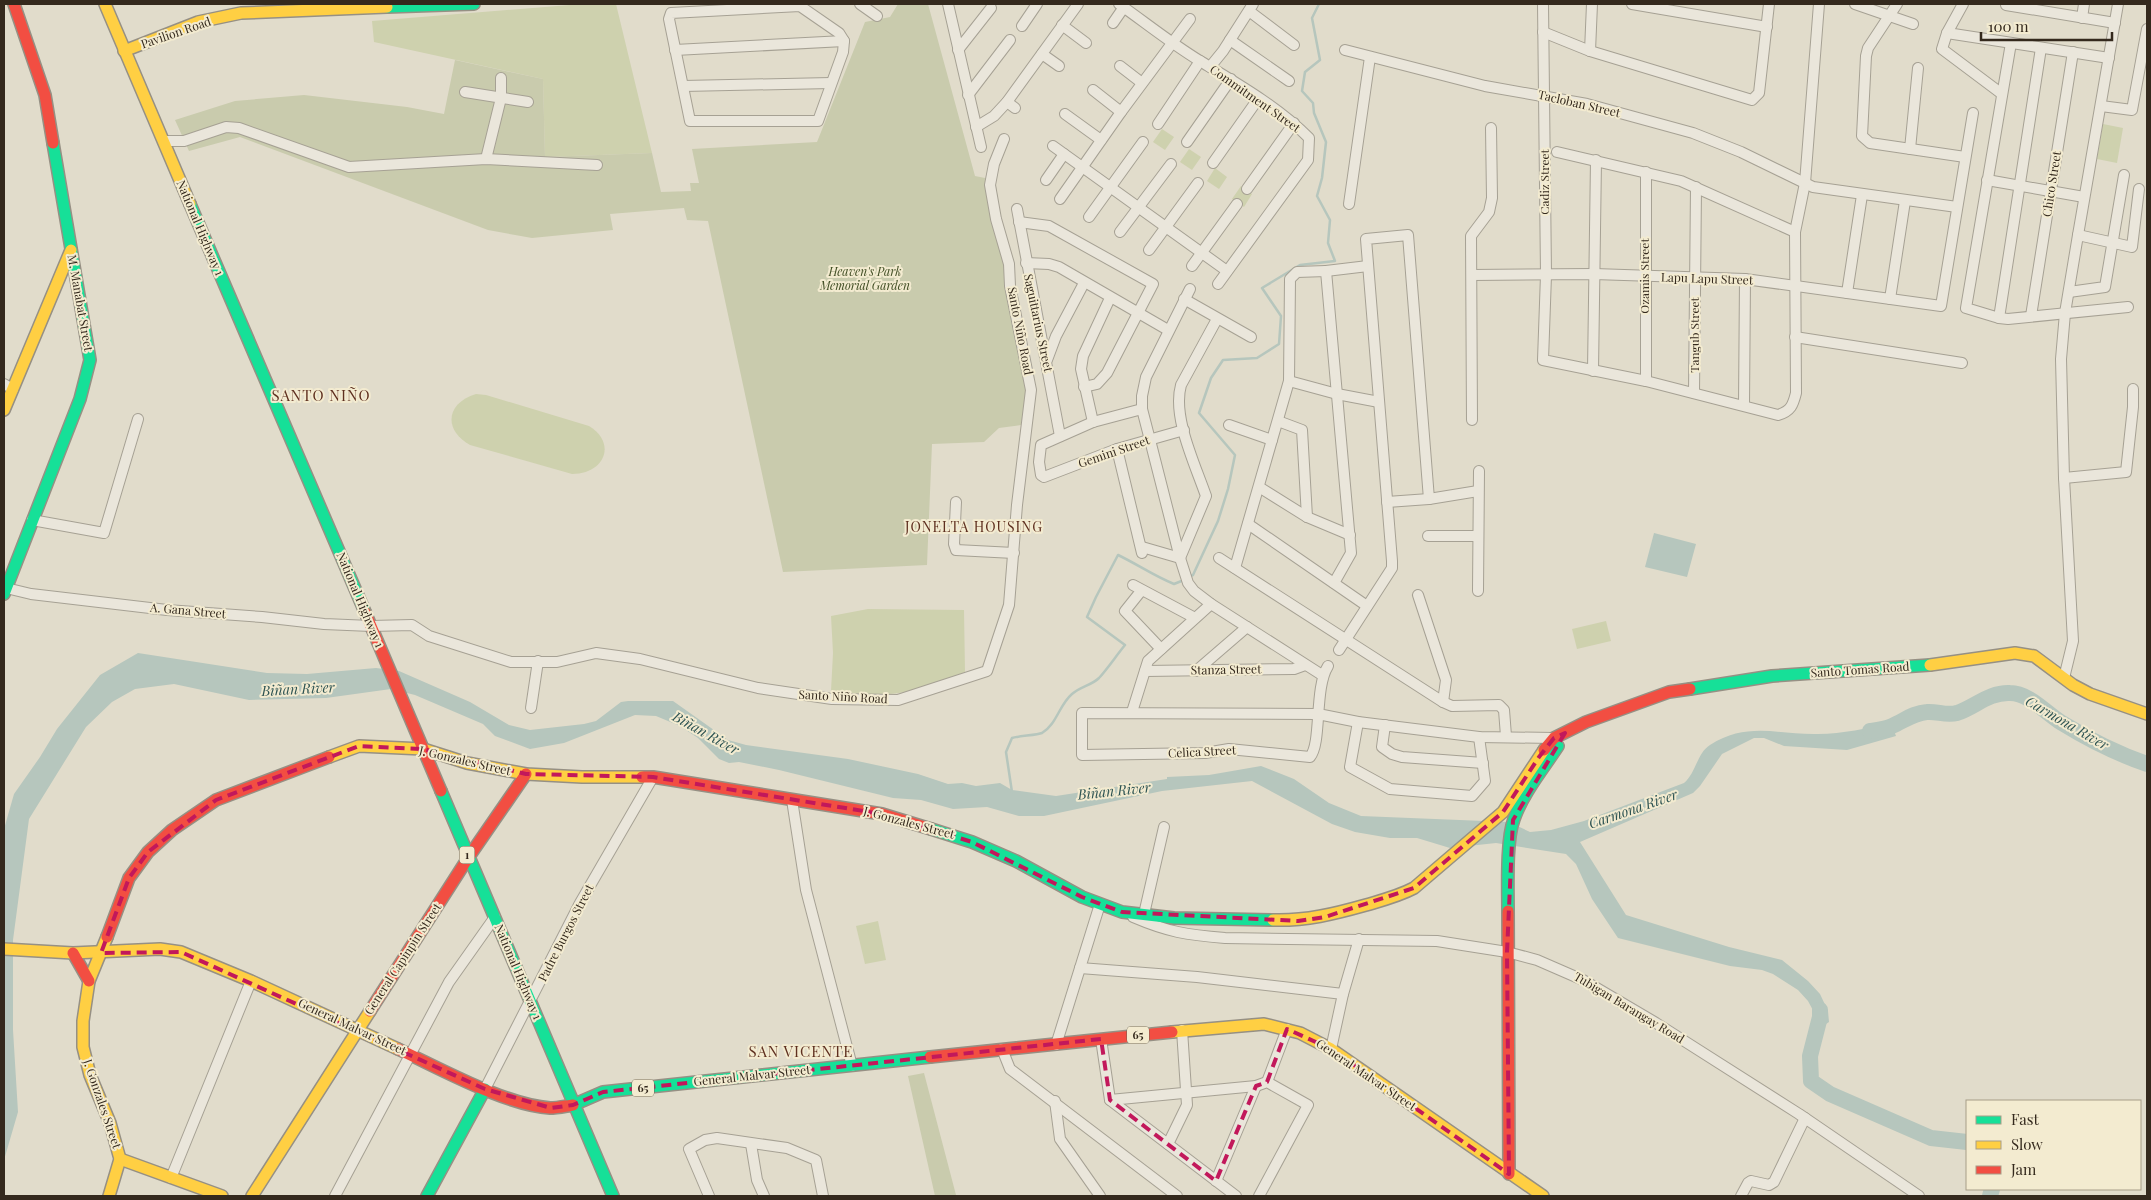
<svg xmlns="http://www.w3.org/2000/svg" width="2151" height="1200" font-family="'Playfair Display',serif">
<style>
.green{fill:#ced1ae}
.cemetery{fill:#c9cbad}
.water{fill:#b6c6bd}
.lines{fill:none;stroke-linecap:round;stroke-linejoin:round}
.stream{stroke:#b6c6bd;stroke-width:2.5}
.river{stroke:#b6c6bd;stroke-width:16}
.street-casing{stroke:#a6a194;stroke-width:12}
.fast-casing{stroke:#969084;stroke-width:14}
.slow-casing{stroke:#969084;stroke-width:14}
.jam-casing{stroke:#969084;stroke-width:14}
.street{stroke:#eae6db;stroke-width:10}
.fast{stroke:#16e098;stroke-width:11}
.slow{stroke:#ffcf43;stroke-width:11}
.jam{stroke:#f24e42;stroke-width:11}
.marked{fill:none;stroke:#c2185b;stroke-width:4;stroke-dasharray:10 6;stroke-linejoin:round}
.labels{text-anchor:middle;stroke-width:4;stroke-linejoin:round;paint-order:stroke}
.shield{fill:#f3ebd0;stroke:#6d6353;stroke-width:1}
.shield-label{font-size:11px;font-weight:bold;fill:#34291d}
.street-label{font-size:12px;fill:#34291d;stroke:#f3ebd0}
.park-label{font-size:12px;font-style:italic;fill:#424f25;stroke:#f3ebd0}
.neighbourhood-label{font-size:14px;letter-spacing:1px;fill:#5e2f1f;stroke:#f3ebd0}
.water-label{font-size:14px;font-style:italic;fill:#2d5352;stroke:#f3ebd0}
.quarter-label{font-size:15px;letter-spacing:1px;fill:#5e2f1f;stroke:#f3ebd0}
</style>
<rect width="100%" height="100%" fill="#e1dccb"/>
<g class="green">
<path d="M582 4H616L652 153 545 157 543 79 374 42 372 21Z"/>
<path d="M2103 124 2123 128 2117 163 2097 159Z"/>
<path d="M1162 129 1174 137 1165 150 1153 142Z"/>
<path d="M1189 149 1201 157 1192 170 1180 162Z"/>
<path d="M1215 168 1227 177 1219 189 1207 181Z"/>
<path d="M1241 186 1252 194 1244 207 1232 199Z"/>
<path d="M476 394 486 395 589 426C617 443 605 474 572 474L470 445C443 430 446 403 476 394Z"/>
<path d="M868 609 964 610 965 672C946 679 926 687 905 692 882 697 854 693 831 691L833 653 831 616Z"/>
<path d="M1606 621 1611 641 1577 649 1572 629Z"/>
<path d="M878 921 886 960 865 964 856 926Z"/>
</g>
<g class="cemetery">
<path d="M898 4H928L975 176 995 180 1027 393 1021 425 999 428 984 442 932 444 927 565 783 572 708 221 687 220 684 208 610 214 613 230 532 238 488 230 240 137 189 151 175 120 235 101 304 95 407 107 444 114 455 60 543 79 545 157 652 153 661 192 691 191 690 183H699L692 149 817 142 865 22 890 17Z"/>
<path d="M924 1073 956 1195 958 1196H935L908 1076Z"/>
</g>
<g class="water">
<path d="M1654 533 1696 544 1687 577 1645 567Z"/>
<path d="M138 653 267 673 307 674 376 668 399 671 470 702 509 725 530 730 584 724 596 721 621 702 628 701H673L728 740 746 745 848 759 918 774 948 784 962 783 976 786 1000 783 1012 790 1056 796 1167 779V777L1209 775 1261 766 1294 779 1329 803 1361 816 1509 822 1530 832 1551 830 1584 821 1684 783C1696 773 1697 753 1710 745 1748 721 1778 735 1818 734 1843 734 1867 728 1891 723L1896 736 1847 750 1784 746 1764 738H1754L1722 754 1700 786 1693 793 1580 842 1626 915 1729 947 1782 960 1808 981 1820 994 1828 1011 1829 1022 1817 1030 1815 1014 1808 1001 1798 990 1773 974 1762 970 1730 966 1618 938 1592 899 1576 864 1566 854 1496 843 1450 848 1417 838H1390L1355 832 1332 824 1252 781 1162 791 1044 816H1019L987 807 953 809 921 800 893 798 779 770 739 762 729 763 719 759 698 738 680 726 656 716 635 715 564 743 530 749 495 736 483 724 415 695 391 689 326 698 249 700 174 684 135 689 112 702 86 727 29 819 13 940V1030L18 1112 4 1160V829L14 794 40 757 57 729 100 675Z"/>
</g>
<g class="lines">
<g class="stream">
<path d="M1188 577 1193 575 1218 521 1228 489 1235 455 1199 413 1211 378 1223 360 1257 358 1279 344 1281 316 1262 288 1300 265 1335 261 1328 243 1330 220 1317 196 1322 178 1326 142 1314 113 1313 103 1302 91 1305 72 1320 60 1312 18 1319 4"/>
<path d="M1012 792 1006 752 1012 738C1019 736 1037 735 1042 733 1057 724 1059 705 1072 694 1080 687 1092 685 1099 678 1108 668 1116 656 1125 645L1087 617 1096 597 1118 555C1137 564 1154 576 1174 584L1184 580"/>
</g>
<g class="river">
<path d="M1870 731C1877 730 1885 729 1892 726 1904 721 1913 713 1927 712 1937 711 1946 716 1957 713 1975 707 1989 692 2010 693 2029 693 2046 713 2062 723 2088 739 2118 754 2147 764"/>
<path d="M1820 1010V1017L1810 1056 1811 1081 1830 1094 1931 1138 1967 1142"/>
<path d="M1990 1196 1992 1189"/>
</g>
<defs>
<g id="street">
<path d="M797 4 839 33 844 41 843 52 818 121H690L669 19 671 13 800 6"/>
<path d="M860 4 877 16"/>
<path d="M948 4 981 147"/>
<path d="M1119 4C1146 23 1172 44 1200 61 1238 84 1278 107 1309 138L1308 160 1218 284"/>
<path d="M1543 4 1546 275 1543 360 1646 381 1778 415C1791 411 1793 405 1796 393L1795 232 1805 183 1819 4"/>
<path d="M1632 4 1767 27"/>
<path d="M1855 4 1913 24"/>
<path d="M1897 4 1868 48 1866 56 1862 136 1870 143 1965 157"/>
<path d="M1963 4 1947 33 1942 49 2002 94"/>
<path d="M2006 5 2115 23"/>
<path d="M1249 11 1294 45"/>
<path d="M2082 18 2084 4"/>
<path d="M1113 23 1124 7"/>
<path d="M1062 25 1086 43"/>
<path d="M1022 26 1037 4"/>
<path d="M1543 32 1590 51 1752 100 1759 93 1769 4"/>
<path d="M1947 33 2109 58"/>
<path d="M1230 40 1289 81"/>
<path d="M2011 43 1966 308 1999 318 2008 319 2128 307"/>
<path d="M675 50 844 41"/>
<path d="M958 50 991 8"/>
<path d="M1345 50 1485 86 1587 104 1693 133 1741 152 1813 187 1957 207"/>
<path d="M1590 51 1592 4"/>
<path d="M1042 54 1059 66"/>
<path d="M1120 66 1142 83"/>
<path d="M1210 67 1223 51 1253 4"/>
<path d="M683 86 831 83"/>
<path d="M1093 90 1121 112"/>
<path d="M465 92 528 102"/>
<path d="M968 95 1010 40"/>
<path d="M1007 102 1015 108"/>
<path d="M2101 106 2132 110 2147 29"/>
<path d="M1065 114 1101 140"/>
<path d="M1158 124 1200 61"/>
<path d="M976 127 994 116 1007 102 1078 4"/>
<path d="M164 141H184L226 127 239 128 349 167 486 159 597 165"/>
<path d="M1187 142 1231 79"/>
<path d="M1053 146 1227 271"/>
<path d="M1910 149 1918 68"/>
<path d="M1557 152 1681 181 1795 232"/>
<path d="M486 159 501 98V78"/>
<path d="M1213 163 1258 99"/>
<path d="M1046 180 1064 154"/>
<path d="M1987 180 2084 197"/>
<path d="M1247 189 1294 123"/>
<path d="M1060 199 1121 112 1190 19"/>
<path d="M1349 204 1370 57"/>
<path d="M1017 209 1060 436"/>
<path d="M1089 217 1143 142"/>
<path d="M1019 222 1049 226 1153 284 1107 373 1097 384 1084 387"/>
<path d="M1120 232 1171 164"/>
<path d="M2078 235 2132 247 2139 189"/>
<path d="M1149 250 1198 183"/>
<path d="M1026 263 1049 264 1059 267 1168 330"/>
<path d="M1192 266 1237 204"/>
<path d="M1326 271 1368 266"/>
<path d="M1472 275 1594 274 1745 279 1941 306 1973 113"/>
<path d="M1190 289 1146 377 1142 396V409L1150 440 1180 558 1188 583 1194 591 1211 604 1322 675"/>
<path d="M2069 292 2105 287 2124 175"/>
<path d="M1847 293 1862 195"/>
<path d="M1184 299 1251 337"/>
<path d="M1890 299 1905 201"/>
<path d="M2031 316 2073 52"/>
<path d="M1999 318 2041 48"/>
<path d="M1795 337 1962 363"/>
<path d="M1047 360 1056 336 1084 283"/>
<path d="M1593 371 1596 160"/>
<path d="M1289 381 1337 394 1379 402"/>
<path d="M1646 381V172"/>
<path d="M4 384 13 389"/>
<path d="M1694 393 1696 187"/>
<path d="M1744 405 1745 279"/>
<path d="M1142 409 1093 422 1041 445 1039 462 1041 475 1044 477 1117 449 1184 430"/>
<path d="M1472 420 1471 236 1489 212 1492 198 1491 128"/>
<path d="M1278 421 1302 430 1307 517"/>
<path d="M1093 422 1081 369 1083 356 1110 298"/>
<path d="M1229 425 1272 440"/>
<path d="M1117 449 1142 553"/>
<path d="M2064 478 2126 472 2133 407V389"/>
<path d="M1259 487 1307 517 1350 535"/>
<path d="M956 502 954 544 956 550 1014 553"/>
<path d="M1387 502 1429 499 1478 491"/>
<path d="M32 520 104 533 138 419"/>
<path d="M1248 524 1367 606"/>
<path d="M1428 536H1478"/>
<path d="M1142 547 1180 558"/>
<path d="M1180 558 1206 496C1195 464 1172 417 1181 385L1217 319"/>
<path d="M1219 558 1443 702 1452 706 1499 705 1504 710 1506 736"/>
<path d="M1235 568 1289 381 1290 279 1297 272 1326 271 1351 553 1334 583"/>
<path d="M1133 585 1195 618"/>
<path d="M6 588 31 594 167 610 262 617 324 624 371 626 412 625 429 636 511 662H557L596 653 640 659 758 688 832 699 898 700 987 671 1009 605 1017 505 1031 390 1010 286 1009 264 996 219 990 185 994 164 1004 139"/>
<path d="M1141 591 1125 611 1161 649"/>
<path d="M1478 591 1479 471"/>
<path d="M1418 595 1446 680 1443 702"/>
<path d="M1339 650 1392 568V561L1366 239 1408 235 1429 499"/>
<path d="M1328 666C1314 688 1322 743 1310 757L1229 749 1205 753 1082 755V713L1318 714 1358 722 1479 737 1554 738"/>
<path d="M1145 671 1294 669 1305 665"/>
<path d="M1196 671 1247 627"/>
<path d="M2064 678 2073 641 2064 478 2061 359 2065 313 2078 235 2118 4"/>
<path d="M531 708 538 661"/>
<path d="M1132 712 1148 661 1211 604"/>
<path d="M1358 722 1350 767 1390 789 1472 796 1485 781 1479 737"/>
<path d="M1385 725 1382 747 1392 754 1402 757 1483 763"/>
<path d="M792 800 806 890 852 1066"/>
<path d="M1144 914 1164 827"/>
<path d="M1133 917C1168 932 1187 935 1225 938L1437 941 1507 952 1537 960 1583 980 1656 1023 1799 1114 1919 1196"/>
<path d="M1080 968 1197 977 1343 994"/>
<path d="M1101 1039 1110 1100 1236 1196"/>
<path d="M1056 1045 1100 904"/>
<path d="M1002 1049 1010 1069 1177 1196"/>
<path d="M1331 1049 1343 994 1359 939"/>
<path d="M1267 1082 1287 1029"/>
<path d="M485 1089 580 903 653 777"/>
<path d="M1110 1100 1256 1086 1267 1082 1308 1105 1259 1196"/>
<path d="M1055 1101 1060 1139 1100 1196"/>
<path d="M751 1144 757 1180 764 1196"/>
<path d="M1168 1144 1187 1105 1182 1030"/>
<path d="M171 1178 251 981"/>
<path d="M1216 1181 1256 1086"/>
<path d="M335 1196 449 982 495 917"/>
<path d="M709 1196 689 1149 705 1140 717 1138 787 1148 816 1160 823 1196"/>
<path d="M1741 1196 1748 1183 1751 1181 1769 1185 1774 1182 1805 1118"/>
</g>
<g id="fast">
<path d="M387 7 474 4"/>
<path d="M190 204 365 612"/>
<path d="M4 594 80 399 90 360 53 143"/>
<path d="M1690 689 1772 676 1930 665"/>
<path d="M441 791 613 1196"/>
<path d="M931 829 972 842 1016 861 1082 897 1122 912 1174 918 1273 920"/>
<path d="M1508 911C1508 887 1506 840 1514 819 1523 793 1543 769 1558 746"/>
<path d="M573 1105 603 1092 930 1057"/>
<path d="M427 1196 485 1089"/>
</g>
<g id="slow">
<path d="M105 4 190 204"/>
<path d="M124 51 198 22 241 13 387 7"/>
<path d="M4 410 71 250"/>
<path d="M1930 665 2015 653 2034 656 2073 685 2090 694 2147 714"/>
<path d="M329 757 359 746 423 749 467 763 526 774 582 777H642"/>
<path d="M1273 920C1306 921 1334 914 1366 905 1383 900 1399 896 1414 888L1503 812 1544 750"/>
<path d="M107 937 89 981 83 1021V1047L90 1075 110 1123 120 1159 109 1196"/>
<path d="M4 949 73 953 160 949 181 952 251 981 398 1049"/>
<path d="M1172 1032 1264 1024 1300 1033 1331 1049 1543 1196"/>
<path d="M120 1159 222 1196"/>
<path d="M252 1196 370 1011"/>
</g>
<g id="jam">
<path d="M14 4 45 95 53 143"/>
<path d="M365 612 441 791"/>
<path d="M1544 750 1554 738 1586 722 1669 692 1690 689"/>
<path d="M642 777H653L882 814 931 829"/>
<path d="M1508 911 1509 1174"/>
<path d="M107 937 129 878 148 852 172 830 216 800 329 757"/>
<path d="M73 953 89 981"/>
<path d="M370 1011 468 858 526 774"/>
<path d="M398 1049C439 1068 505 1105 550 1108 557 1108 566 1106 573 1105"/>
<path d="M930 1057 1172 1032"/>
</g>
</defs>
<use href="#street" class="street-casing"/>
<use href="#fast" class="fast-casing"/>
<use href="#slow" class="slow-casing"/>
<use href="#jam" class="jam-casing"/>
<use href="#street" class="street"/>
<use href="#fast" class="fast"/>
<use href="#slow" class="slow"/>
<use href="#jam" class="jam"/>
</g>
<path class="marked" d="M1565 733 1513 820 1507 952 1509 1174 1331 1049 1287 1029 1267 1082 1256 1086 1216 1181 1110 1100 1101 1039 603 1092 573 1105 551 1108 485 1089 181 952 101 953 129 878 148 852 216 800 359 746 423 749 526 774 653 777 882 814 972 842 1082 897 1122 912 1298 921 1325 917 1414 888 1503 812 1539 757 1554 738Z"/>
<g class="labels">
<g class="shield">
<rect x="459.5" y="846.5" width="15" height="17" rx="4"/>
<rect x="1127" y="1026.5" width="22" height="17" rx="4"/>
<rect x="632" y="1079.5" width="22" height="17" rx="4"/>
</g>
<g class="shield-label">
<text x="467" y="859">1</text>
<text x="1138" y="1039">65</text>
<text x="643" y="1092">65</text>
</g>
<g class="street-label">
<text transform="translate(176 33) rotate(-19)" y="4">Pavilion Road</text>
<text transform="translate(1255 99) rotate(35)" y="4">Commitment Street</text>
<text transform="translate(1579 104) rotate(13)" y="4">Tacloban Street</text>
<text transform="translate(1545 182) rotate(-90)" y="4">Cadiz Street</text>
<text transform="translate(2052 184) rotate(-81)" y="4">Chico Street</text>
<text transform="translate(200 228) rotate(67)" y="4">National Highway 1</text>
<text transform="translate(1645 276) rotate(-90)" y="4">Ozamis Street</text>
<text transform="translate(1707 279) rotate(2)" y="4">Lapu Lapu Street</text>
<text transform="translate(80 303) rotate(80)" y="4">M. Manabat Street</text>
<text transform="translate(1038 323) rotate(78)" y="4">Saguittarius Street</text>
<text transform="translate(1020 331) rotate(79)" y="4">Santo Niño Road</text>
<text transform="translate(1695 335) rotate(-90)" y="4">Tangub Street</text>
<text transform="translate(1114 452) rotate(-19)" y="4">Gemini Street</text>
<text transform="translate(360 600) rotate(67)" y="4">National Highway 1</text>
<text transform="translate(188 611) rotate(5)" y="4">A. Gana Street</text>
<text transform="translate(1226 670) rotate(-1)" y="4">Stanza Street</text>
<text transform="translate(1860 670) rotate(-4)" y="4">Santo Tomas Road</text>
<text transform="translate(843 697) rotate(3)" y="4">Santo Niño Road</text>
<text transform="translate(1202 752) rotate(-3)" y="4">Celica Street</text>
<text transform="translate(465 761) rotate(13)" y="4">J. Gonzales Street</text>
<text transform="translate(909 823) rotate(15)" y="4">J. Gonzales Street</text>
<text transform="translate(566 933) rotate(-63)" y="4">Padre Burgos Street</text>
<text transform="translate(403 959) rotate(-57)" y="4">General Capinpin Street</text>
<text transform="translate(518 972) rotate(67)" y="4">National Highway 1</text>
<text transform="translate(1629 1008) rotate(31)" y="4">Tubigan Barangay Road</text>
<text transform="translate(352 1027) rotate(25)" y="4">General Malvar Street</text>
<text transform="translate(1366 1075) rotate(34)" y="4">General Malvar Street</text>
<text transform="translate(752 1076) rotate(-6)" y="4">General Malvar Street</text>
<text transform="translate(102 1104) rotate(71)" y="4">J. Gonzales Street</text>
</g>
<g class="park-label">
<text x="865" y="276">Heaven's Park<tspan x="865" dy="14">Memorial Garden</tspan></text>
</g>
<g class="neighbourhood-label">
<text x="974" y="532">JONELTA HOUSING</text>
</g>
<g class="water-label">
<text transform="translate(298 689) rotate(-3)" y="5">Biñan River</text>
<text transform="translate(2067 723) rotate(30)" y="5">Carmona River</text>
<text transform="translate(706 733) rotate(29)" y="5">Biñan River</text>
<text transform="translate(1114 791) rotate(-6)" y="5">Biñan River</text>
<text transform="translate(1633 809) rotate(-19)" y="5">Carmona River</text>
</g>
<g class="quarter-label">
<text x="321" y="401">SANTO NIÑO</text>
<text x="801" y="1057">SAN VICENTE</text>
</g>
</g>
<rect width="2151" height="1200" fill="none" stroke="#34291d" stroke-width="10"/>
<rect x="1966" y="1100" width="175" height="90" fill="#f3ebd0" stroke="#a79d88"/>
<rect x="1976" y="1116" width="25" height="8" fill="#16e098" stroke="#a79d88"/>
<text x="2011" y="1125" font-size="15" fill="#34291d">Fast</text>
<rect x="1976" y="1141" width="25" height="8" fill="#ffcf43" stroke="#a79d88"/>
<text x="2011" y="1150" font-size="15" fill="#34291d">Slow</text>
<rect x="1976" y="1166" width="25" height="8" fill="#f24e42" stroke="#a79d88"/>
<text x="2011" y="1175" font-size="15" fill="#34291d">Jam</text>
<path d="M1981 32v8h131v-8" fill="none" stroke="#34291d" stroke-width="2.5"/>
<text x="1988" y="32" font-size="15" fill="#34291d" stroke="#f3ebd0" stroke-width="4" paint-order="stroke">100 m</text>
</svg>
